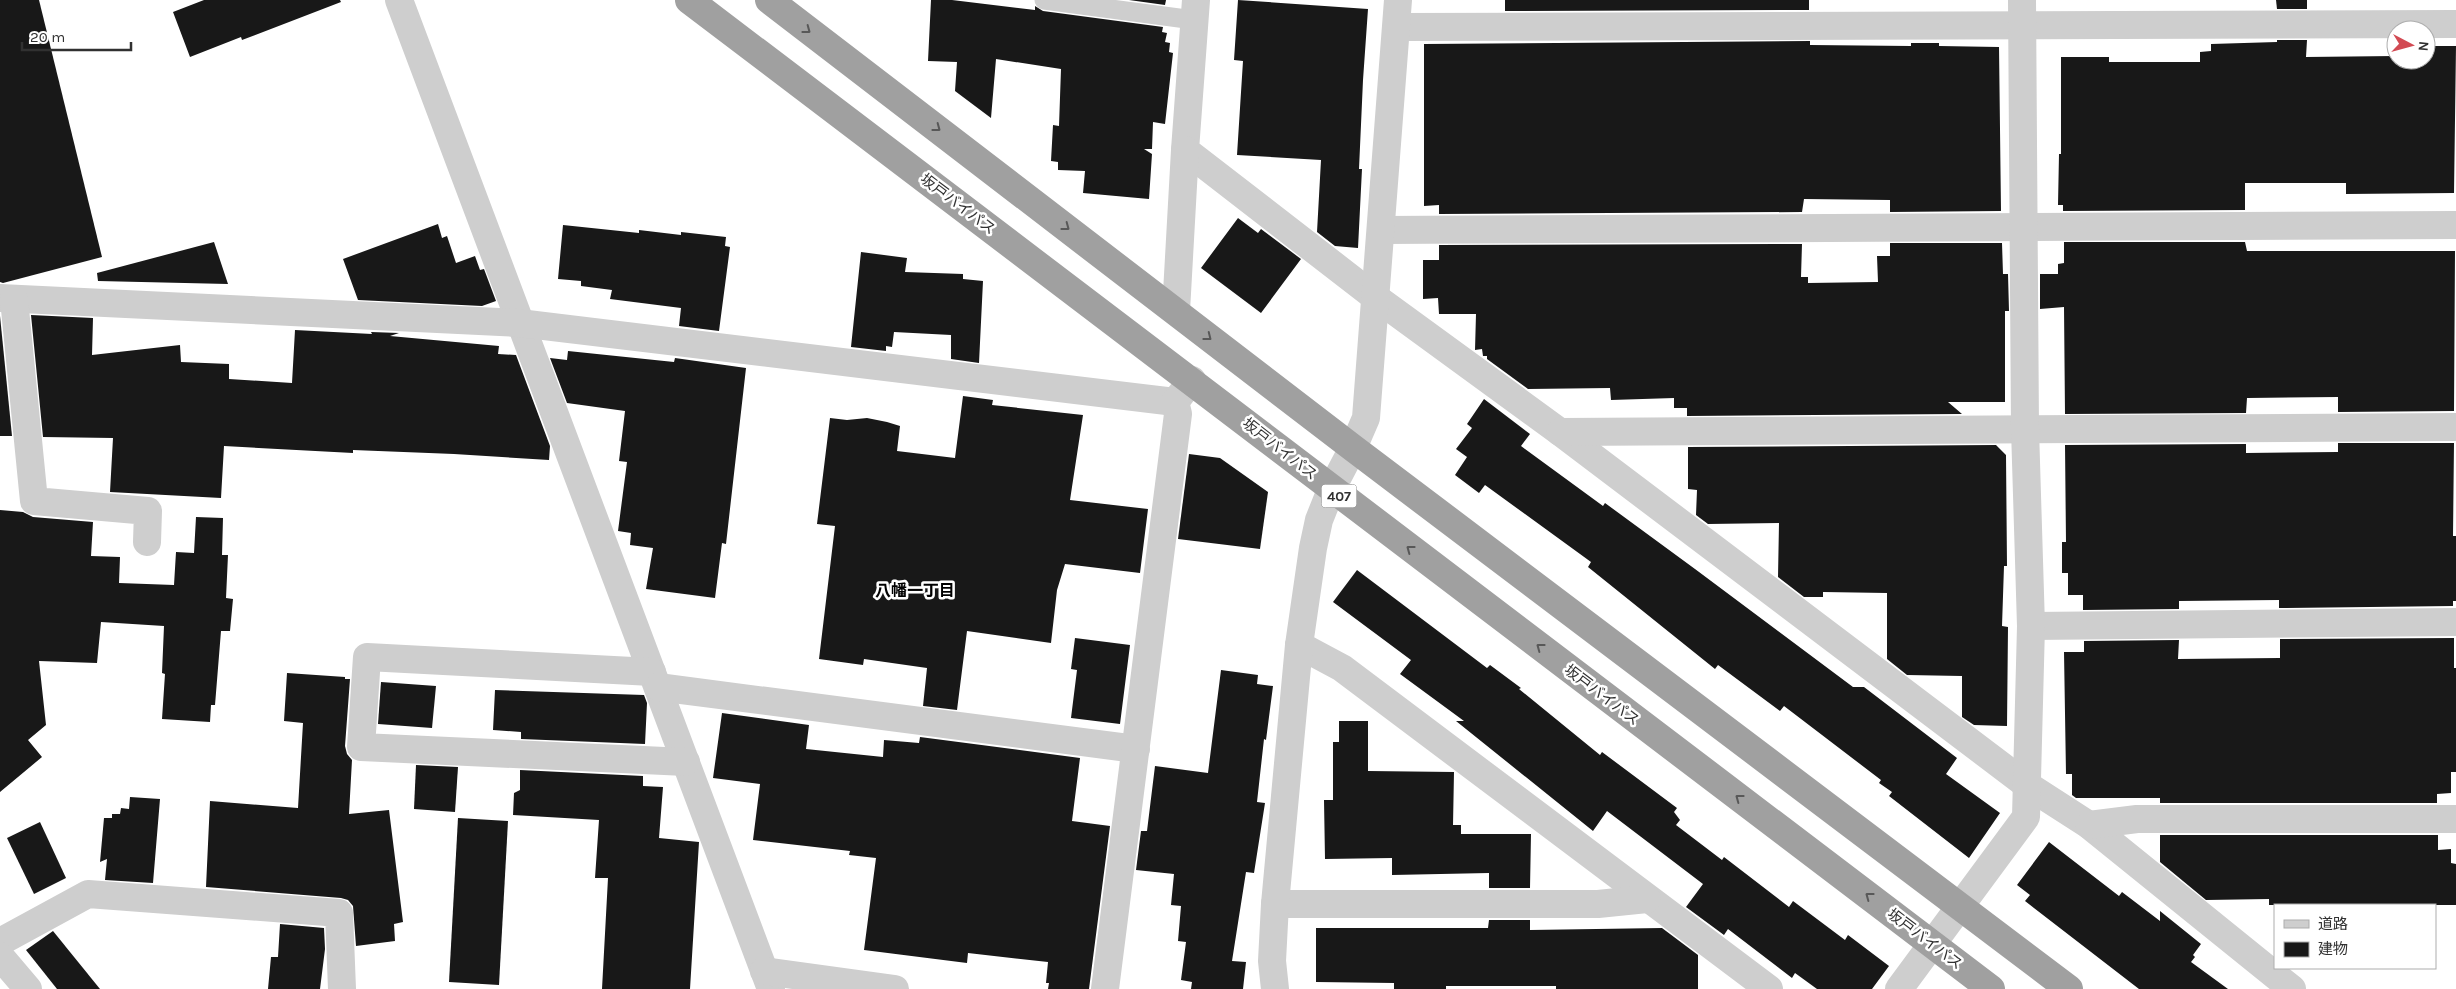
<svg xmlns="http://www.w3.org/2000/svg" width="2456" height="989" font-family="Karla,'Noto Sans JP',sans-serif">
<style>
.building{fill:#181818}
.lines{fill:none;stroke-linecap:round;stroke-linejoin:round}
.service{stroke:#cecece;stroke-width:19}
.minor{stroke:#cecece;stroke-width:28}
.tertiary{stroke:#cecece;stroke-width:28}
.trunk{stroke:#a0a0a0;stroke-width:28}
.oneway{stroke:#585858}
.labels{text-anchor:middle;stroke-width:5;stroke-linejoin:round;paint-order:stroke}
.shield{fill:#fff;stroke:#6f6f6f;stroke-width:1}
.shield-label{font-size:14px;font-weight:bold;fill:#313131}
.street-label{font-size:15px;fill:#313131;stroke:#fff}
.neighbourhood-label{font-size:16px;font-weight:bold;fill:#000;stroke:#fff}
</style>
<rect width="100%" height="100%" fill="#fff"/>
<g class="building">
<path d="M0 0H39L102 257 3 283 0 282Z"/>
<path d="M204 0H340L341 2 242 40 241 37 190 57 173 12Z"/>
<path d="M931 0H952L1035 10V6L1043 11 1163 27 1162 32 1167 33 1165 42 1170 43 1169 52 1173 53 1165 124 1153 122 1152 149H1144L1152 154 1149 199 1083 193 1085 171 1058 170V162L1051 161 1053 125 1059 126 1061 69 996 59 991 118 955 91 957 62 928 61Z"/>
<path d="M1129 0H1166L1165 5Z"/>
<path d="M1238 0 1368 9 1363 80 1359 169H1362L1358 248 1335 246 1317 232 1321 160 1237 155 1243 61 1234 60Z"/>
<path d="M1505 0H1809V10L1505 11Z"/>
<path d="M2276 0H2307V9H2277Z"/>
<path d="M2277 40H2307L2306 57 2396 56V60H2426V46H2456L2454 193 2346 194V183H2245V210L2063 211V205H2058L2059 154H2061V57H2109V62H2200V52L2211 51V44L2277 42Z"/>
<path d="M1810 41V45L1911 46V43H1939V46L1999 47 2001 211 1890 212V200L1804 199 1802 212 1439 214V205L1424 206V44Z"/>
<path d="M1238 218 1258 233 1261 229 1301 259 1261 313 1201 268Z"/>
<path d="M438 224 442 238 447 236 456 263 475 256 480 270 484 269 496 301 482 306 358 300 343 259Z"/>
<path d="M563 225 639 233V230L681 235V232L726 237 725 246 730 247 719 331 679 326 681 308 610 299 612 290 581 286V281L558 279Z"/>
<path d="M214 242 228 284 98 281 97 273Z"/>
<path d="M2064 242H2245L2247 251H2455L2454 411 2338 412V397L2247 398 2246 413 2065 414 2064 307 2040 309V274H2058V264L2064 263Z"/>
<path d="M1890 243H2002L2003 274H2008L2009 311H2005V402H1948L1962 414 1687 416V408H1674V398L1611 400 1610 388 1528 389 1487 359V356H1483L1482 349 1475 350 1476 314H1439L1438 298 1423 299V260H1439V245L1802 244 1801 277H1808V283L1878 282 1877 256H1890Z"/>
<path d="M861 252 907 258 905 272 963 274V279L983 281 979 363 951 359V335L894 332 892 347 886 346V351L851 347Z"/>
<path d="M31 315 93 318 92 355 180 345 181 362 229 364V379L292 383 295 330 372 334 371 332 399 333 390 336 499 346 498 354 516 355 550 446 549 460 454 454 353 450V453L224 446 221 498 110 492 113 438 43 437Z"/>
<path d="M0 316 12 436H0Z"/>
<path d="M568 351 674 362 675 358 746 368 726 544 722 543 715 598 646 589 653 548 630 545 631 533 618 531 627 462 619 461 625 411 567 403 550 358 567 360Z"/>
<path d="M963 396 993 400 992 405 1083 415 1070 500 1148 509 1140 573 1065 564 1057 590 1051 643 967 631 957 710 923 706 927 668 864 659 863 665 819 659 835 526 817 524 830 418 847 420 867 418 887 422 900 426 897 451 955 458Z"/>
<path d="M1484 399 1530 434 1521 446 1603 506 1605 503 1695 569 1853 687H1864L1957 758 1946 774 2000 813 1969 858 1889 796 1892 792 1879 783 1881 780 1784 706 1780 711 1718 665 1715 669 1588 567 1591 562 1485 485 1479 493 1455 475 1467 457 1456 449 1472 428 1467 424Z"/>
<path d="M2338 443H2454L2453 536H2456V601H2453V606L2279 608V600L2179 601V609L2083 610V595H2068V573H2062V542H2066L2065 445 2246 444V453L2338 452Z"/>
<path d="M1996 445 2006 455 2007 566H2004L2002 626 2008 627 2007 726 1974 725 1962 717V676L1907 675 1887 659V593L1823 592V597H1804L1778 577 1779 523 1708 524 1696 515 1697 490 1688 489V447Z"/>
<path d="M1189 454 1220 458 1268 492 1260 549 1178 539Z"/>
<path d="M0 510 23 512 33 517 93 522 91 556 120 557 119 583 174 585 176 552 194 553 196 517 223 518 222 555H228L226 598 233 599 230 631H221L215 705H211L210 722 162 719 165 674 162 673 164 626 101 622 97 663 39 661 46 725 28 740 42 757 0 792Z"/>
<path d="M1357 570 1487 668 1490 665 1521 688 1519 689 1600 755 1602 752 1677 808 1674 812 1680 820 1676 825 1722 860 1724 857 1789 907 1793 901 1845 940 1848 935 1889 966 1872 989H1817L1795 973 1792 978 1728 929 1724 935 1686 907 1703 884 1607 811 1593 831 1456 721H1464L1400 674 1411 660 1333 602Z"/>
<path d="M1075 638 1130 645 1120 724 1071 718 1077 670 1071 669Z"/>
<path d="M2454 638V668H2456V772H2451V793L2437 794V803H2160V798H2076L2072 795V774H2066L2064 652H2084V641L2179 640 2178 659 2280 658V639Z"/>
<path d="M1221 670 1258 675 1257 684 1273 686 1266 740 1264 739 1257 802 1265 803 1254 873 1246 872 1232 961 1246 962 1243 989H1191L1192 982 1181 980 1186 942 1178 941 1181 906 1171 905 1174 874 1136 870 1141 831H1147L1155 766 1208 773Z"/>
<path d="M287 673 345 677V679H350L345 746 347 754 352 760 349 814 389 810 403 922 394 924 395 941 356 946 353 906 348 900 341 898 206 887 210 801 298 808 303 723 284 721Z"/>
<path d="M381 682 436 686 432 728 378 724Z"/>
<path d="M495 690 644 695 647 703 645 744 521 739V732L493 730Z"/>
<path d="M722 713 809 725 806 749 883 757 884 740 919 743 920 737 1080 758 1072 821 1110 826 1089 989H1048L1049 983H1046L1048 962 968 953 967 963 864 950 876 858 849 855 850 851 753 840 760 784 713 778Z"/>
<path d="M1339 721H1368V771L1454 772 1453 825H1461V834H1531L1530 888H1489V873L1392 875V858L1325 859 1324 800H1333V742H1339Z"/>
<path d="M416 765 458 767 455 812 414 809Z"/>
<path d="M520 770 643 776V786L663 787 659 838 699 842 690 989H602L608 878H595L599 820 513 815 514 793 520 790Z"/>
<path d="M130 797 160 799 153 883 105 880 107 859 100 862 104 818H112V814H120L121 808 129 809Z"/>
<path d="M458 818 508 821 499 985 449 982Z"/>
<path d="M40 822 66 878 34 894 7 838Z"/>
<path d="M2160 835H2438V850L2451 849V863L2456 864V905H2269V899L2206 900 2160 862Z"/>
<path d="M2049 842 2119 896 2122 892 2160 921V911L2201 944 2193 955 2195 957 2191 962 2228 989H2139L2025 901 2030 895 2017 885Z"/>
<path d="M1489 920H1530V930L1662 928 1698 955V989H1556V986H1446V989H1394V983L1316 982V928H1488Z"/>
<path d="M280 924 324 928 325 949 320 989H268L271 957H278Z"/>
<path d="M53 931 100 989H57L26 950Z"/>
</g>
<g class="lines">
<path class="service" d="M1044 0 1194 20"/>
<g class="minor">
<path d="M399 0 771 989"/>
<path d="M1196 0 1185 150 1375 297 1560 432 2027 785 2089 825 2292 989"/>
<path d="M1398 27 2456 24"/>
<path d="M1382 230 2456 225"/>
<path d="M0 298 519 323 1175 402 1192 380"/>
<path d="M14 299 34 501 148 511 147 542"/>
<path d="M1176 311 1185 150"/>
<path d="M1560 432 2456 427"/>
<path d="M1353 448 1366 418 1398 0"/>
<path d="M2031 626 2456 622"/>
<path d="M1299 645 1342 668 1769 989"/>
<path d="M652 672 367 657 361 747 686 762"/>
<path d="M658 687 1136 749"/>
<path d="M2089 825 2137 819H2456"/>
<path d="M1275 904H1598L1647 899"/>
<path d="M0 942 88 894 339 913 342 989"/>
<path d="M764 971 895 989"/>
<path d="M1105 989 1178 414 1175 402"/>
<path d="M1899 989 2026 817 2031 626 2025 429 2022 0"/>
</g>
<g class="tertiary">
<path d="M0 956 28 989"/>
<path d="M1275 989 1272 961 1275 904 1299 645 1313 548 1319 520 1331 490 1353 448"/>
</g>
<g class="trunk">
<path d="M689 0 1991 989"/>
<path d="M769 0 1353 448 2069 989"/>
</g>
</g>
<defs><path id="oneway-chevron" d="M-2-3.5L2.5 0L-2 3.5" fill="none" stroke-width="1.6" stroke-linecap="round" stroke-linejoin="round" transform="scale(1.25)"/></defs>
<g class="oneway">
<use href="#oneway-chevron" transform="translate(807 30) rotate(37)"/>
<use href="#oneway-chevron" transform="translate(937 128) rotate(37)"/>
<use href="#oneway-chevron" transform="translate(1066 227) rotate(37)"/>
<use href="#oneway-chevron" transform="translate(1208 337) rotate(38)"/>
<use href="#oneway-chevron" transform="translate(1410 549) rotate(-143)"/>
<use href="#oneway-chevron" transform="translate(1540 647) rotate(-143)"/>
<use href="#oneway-chevron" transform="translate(1739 798) rotate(-143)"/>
<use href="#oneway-chevron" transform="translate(1869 896) rotate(-143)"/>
</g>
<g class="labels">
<rect class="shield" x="1321.5" y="484.5" width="35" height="23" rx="4"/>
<g class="shield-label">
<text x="1339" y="501">407</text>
</g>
<g class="street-label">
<text transform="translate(958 204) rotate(37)" y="5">坂戸バイパス</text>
<text transform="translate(1280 449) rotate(38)" y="5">坂戸バイパス</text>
<text transform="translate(1602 695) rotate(37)" y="5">坂戸バイパス</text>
<text transform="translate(1925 939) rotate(37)" y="5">坂戸バイパス</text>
</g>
<g class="neighbourhood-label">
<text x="915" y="596">八幡一丁目</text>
</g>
</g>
<rect x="2274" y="904" width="162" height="65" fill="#ffffff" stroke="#adadad"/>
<rect x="2284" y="920" width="25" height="8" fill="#cecece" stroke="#adadad"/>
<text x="2318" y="929" font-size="15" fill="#313131">道路</text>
<rect x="2284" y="942" width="25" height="15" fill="#181818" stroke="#adadad"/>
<text x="2318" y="954" font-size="15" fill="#313131">建物</text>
<g transform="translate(2411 45) rotate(96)"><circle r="24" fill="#ffffff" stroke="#adadad"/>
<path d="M0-4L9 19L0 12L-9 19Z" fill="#d24a53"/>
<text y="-8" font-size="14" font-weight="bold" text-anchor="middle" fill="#313131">N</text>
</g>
<path d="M22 42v8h109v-8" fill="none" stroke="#313131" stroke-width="2.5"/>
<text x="30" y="42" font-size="15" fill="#313131" stroke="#ffffff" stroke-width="4" paint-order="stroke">20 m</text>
</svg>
